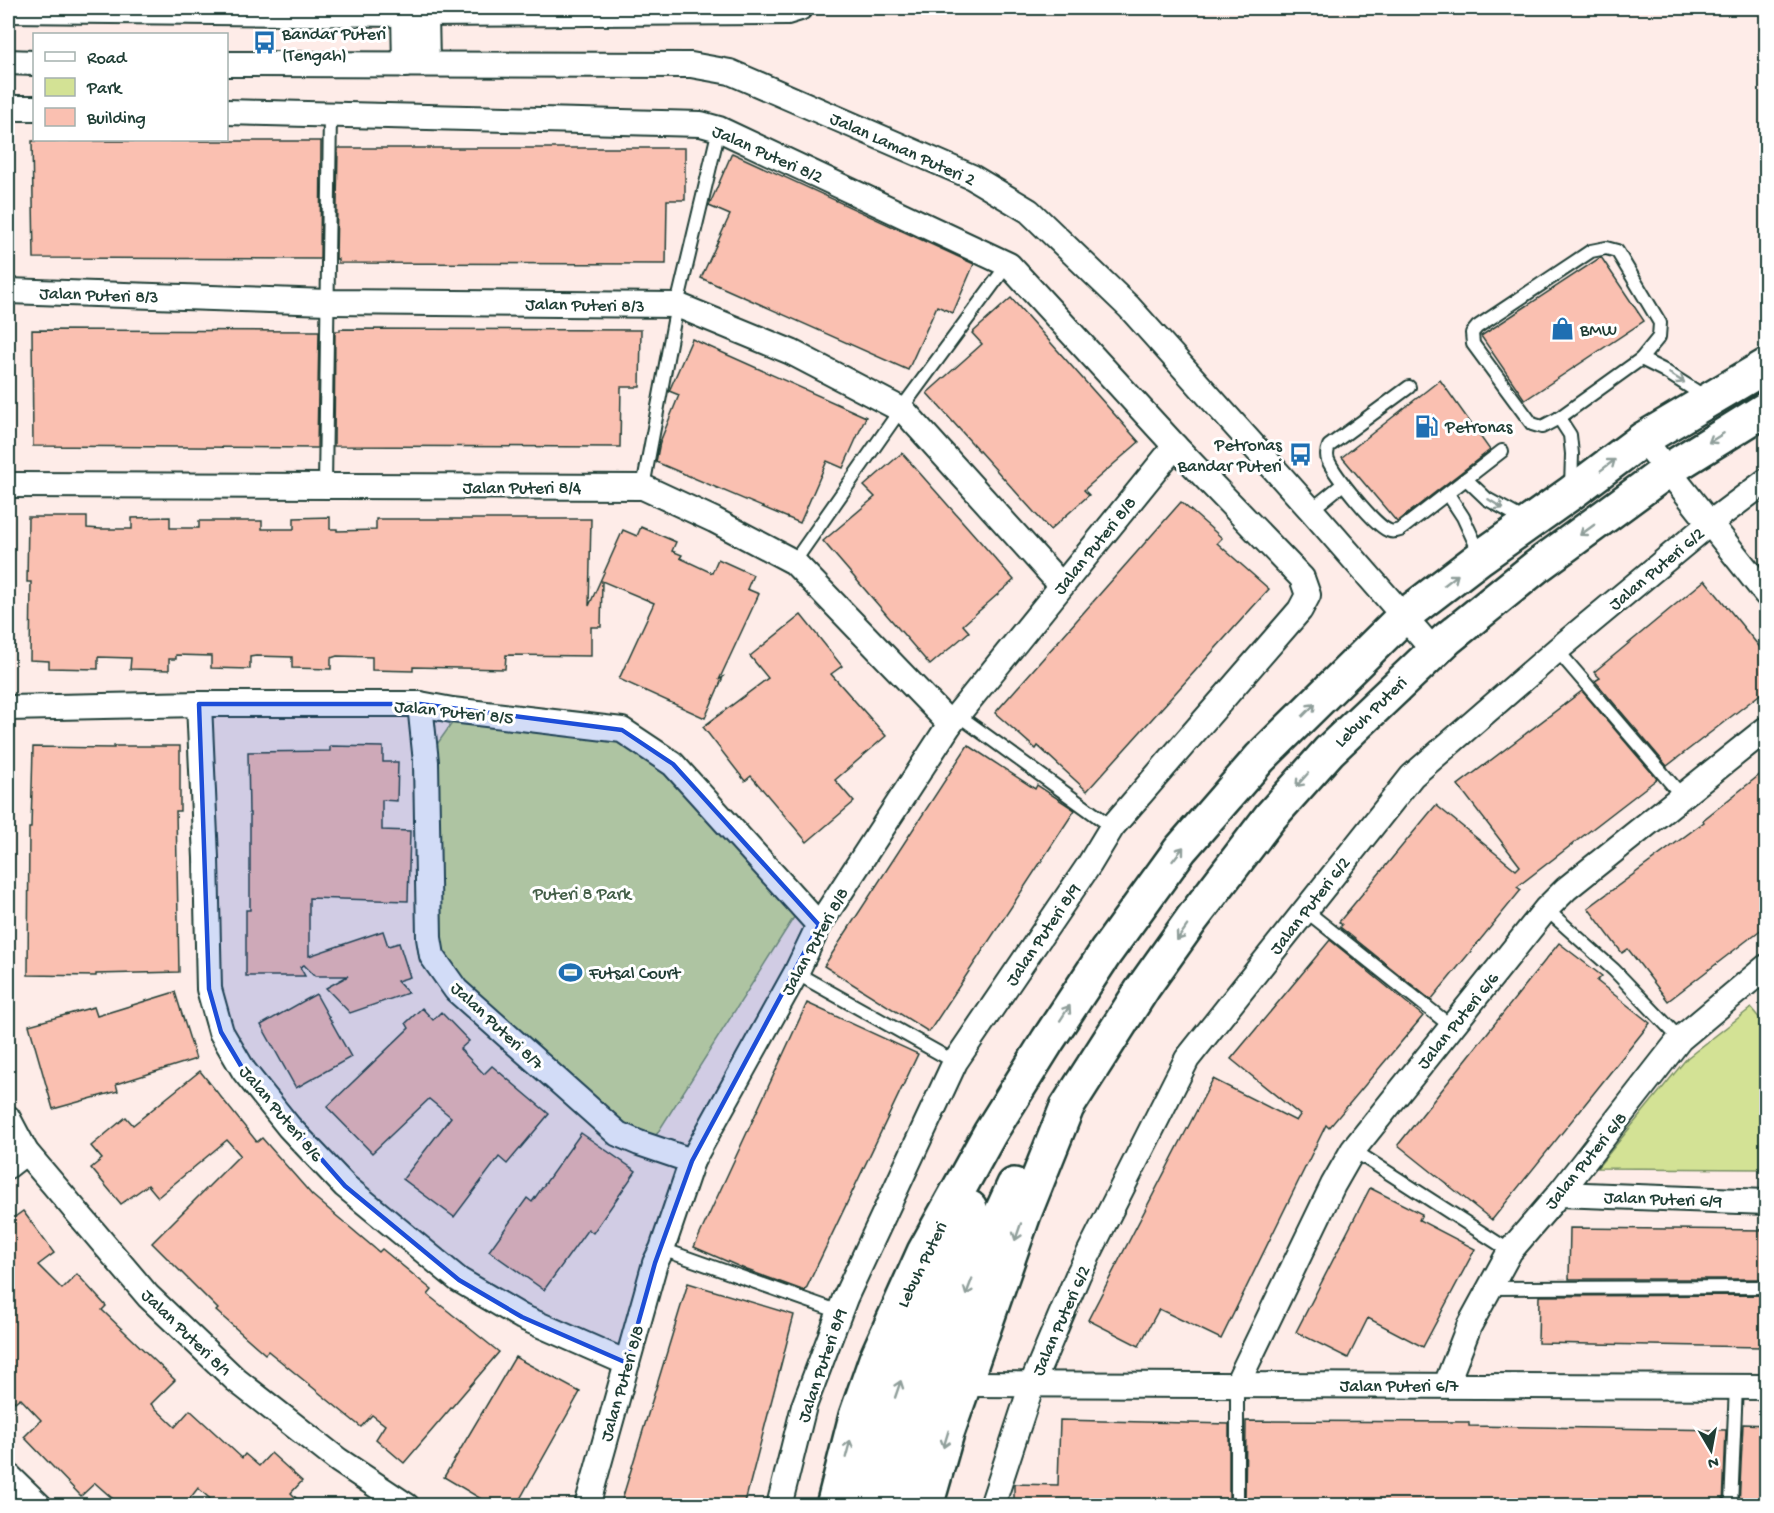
<svg xmlns="http://www.w3.org/2000/svg" width="1774" height="1513" font-family="'Gochi Hand',sans-serif">
<style>
.green{fill:#d3e295;stroke:#799064;stroke-width:1.5}
.building{fill:#fac0b1;stroke:#1f3d34;stroke-width:1.5}
.lines{fill:none;stroke-linecap:round;stroke-linejoin:round}
.lane-casing{stroke:#1f3d34;stroke-width:16}
.street-casing{stroke:#1f3d34;stroke-width:28}
.secondary-casing{stroke:#1f3d34;stroke-width:38}
.lane{stroke:#fff;stroke-width:12}
.street{stroke:#fff;stroke-width:24}
.secondary{stroke:#fff;stroke-width:33}
.oneway{stroke:#8f9e9a}
.marked{fill:#1d4ed8;fill-opacity:0.2;stroke:#1d4ed8;stroke-width:4.5;stroke-linejoin:round}
.labels{text-anchor:middle;stroke-width:6;stroke-linejoin:round;paint-order:stroke}
.poi-label{font-size:18px;fill:#1f3d34;stroke:#fff;text-anchor:start}
.street-label{font-size:18px;fill:#1f3d34;stroke:#fff}
.park-label{font-size:18px;fill:#435e47;stroke:#fff}
</style>
<rect width="100%" height="100%" fill="#feece8"/>
<filter id="ink" filterUnits="userSpaceOnUse"><feTurbulence type="fractalNoise" baseFrequency=".0167" numOctaves="2"/><feDisplacementMap in="SourceGraphic" scale="12" xChannelSelector="R" yChannelSelector="G"/><feConvolveMatrix kernelMatrix="1 2 1 2 8 2 1 2 1" color-interpolation-filters="sRGB"/></filter>
<g filter="url(#ink)">
<g class="green">
<path d="M455 719 618 738 672 774 796 914 655 1137 631 1132 445 966 435 929V747Z"/>
<path d="M1751 1008 1766 1026V1169L1597 1168 1687 1058Z"/>
</g>
<g class="building">
<path d="M32 141H321L320 259 34 258Z"/>
<path d="M338 148H685V200H667L666 264 338 263V259H336Z"/>
<path d="M732 153 974 264 953 313 937 306 908 370 701 278 730 215 709 206Z"/>
<path d="M1601 257 1644 321 1525 400 1481 336Z"/>
<path d="M1011 298 1139 442 1084 490 1089 495 1050 530 927 393 982 344 972 333Z"/>
<path d="M340 329 641 330 640 387H621L620 447 334 446 335 331H340Z"/>
<path d="M32 330 319 331 317 448 33 446Z"/>
<path d="M692 339 866 417 843 468 827 461 800 523 656 462 660 442 679 395 669 391 670 389Z"/>
<path d="M1440 380 1490 450 1397 522 1342 457Z"/>
<path d="M902 453 1014 580 963 625 969 632 930 665 823 541 875 497 864 486Z"/>
<path d="M1181 502 1222 538 1217 543 1269 589 1087 791 1038 746 1036 749 995 713Z"/>
<path d="M28 517H87V528L101 529H132V518L170 517V528H199V521H262V529H294V518L330 517V529H337V531L376 530V519H591L589 606 623 530 637 536 641 527 676 542 672 551 682 555 680 558 712 573 718 559 753 575 747 589 759 594 719 680 723 677 705 718 619 679 654 603 602 581 601 627H591V656L506 655 505 669 413 667V671L372 670V657L337 656 331 658V669L292 668V657L256 656 250 657V669L211 668V656L176 655V659H169V670L130 669 131 658 98 657V669L49 668V661L30 660 31 582H27Z"/>
<path d="M1705 580 1767 656V689L1667 766 1595 681 1600 678 1594 672Z"/>
<path d="M801 615 842 666 831 674 886 736 835 780 854 802 807 842 751 776 745 781 703 727 768 678 750 656Z"/>
<path d="M1582 691 1657 779 1517 887 1521 890 1431 1000 1340 927 1342 925 1339 922 1436 805 1516 870 1520 866 1458 785Z"/>
<path d="M968 745 1035 789 1037 785 1075 810 929 1032 824 966Z"/>
<path d="M114 746H180V811H176L179 972 96 974V976L28 975 29 828H31L33 747 114 748Z"/>
<path d="M330 746 383 747V762H398L397 801 382 800V830L410 831 408 901 309 898V956L383 931 388 946 399 943 410 977 397 981 408 993 350 1013 326 988 348 976H315L304 965 300 967 305 976H246V910H250V813H249L248 752 330 751Z"/>
<path d="M1767 769V925L1668 1001 1628 949 1622 953 1588 908 1704 822 1703 820Z"/>
<path d="M1330 940 1423 1016 1329 1128 1326 1125 1221 1339 1159 1309 1139 1346 1088 1320 1213 1079 1296 1121 1300 1115 1231 1059Z"/>
<path d="M1559 943 1602 976 1597 981 1650 1023 1492 1220 1398 1145Z"/>
<path d="M175 992 196 1059 116 1084 118 1091 53 1109 29 1025 94 1007 97 1016Z"/>
<path d="M316 994 351 1057 296 1088 261 1025Z"/>
<path d="M807 1003 918 1054 805 1291 747 1270 694 1247Z"/>
<path d="M422 1008 433 1020 441 1012 469 1041 460 1049 484 1074 492 1066 549 1114 507 1164 499 1157 454 1217 403 1179 451 1117 429 1099 372 1153 327 1107 409 1028 406 1023Z"/>
<path d="M200 1071 257 1142 262 1138 312 1195 379 1252 382 1249 432 1290 428 1295 499 1352 404 1463 376 1439 385 1425 372 1415 361 1427 268 1351 265 1354 216 1311 218 1309 152 1243 240 1155 227 1140 158 1197 148 1185 121 1204 91 1168 102 1159 91 1146 126 1117 133 1125Z"/>
<path d="M581 1133 636 1171 593 1233 588 1229 544 1290 489 1251 527 1198 532 1202Z"/>
<path d="M1370 1188 1422 1214 1419 1220 1475 1249 1423 1347 1368 1318 1348 1358 1296 1332Z"/>
<path d="M23 1211 54 1253 38 1265 62 1289 77 1274 106 1306 102 1310 175 1380 151 1404 175 1427 190 1410 242 1458 245 1454 259 1466 271 1453 302 1481 291 1493 304 1506H218L198 1488 184 1506H121L95 1483 81 1496 24 1437 41 1420 20 1398 15 1402 8 1394V1222Z"/>
<path d="M1570 1228 1767 1230V1279H1569Z"/>
<path d="M688 1283 794 1315 744 1506H620Z"/>
<path d="M1762 1295V1347L1538 1343 1539 1296Z"/>
<path d="M515 1357 580 1392 516 1506H493L444 1477Z"/>
<path d="M1060 1420 1229 1424V1506H1014V1484L1058 1485Z"/>
<path d="M1246 1421 1469 1422V1426L1726 1430 1723 1506H1245Z"/>
<path d="M1743 1424 1767 1425V1506H1739Z"/>
</g>
<g class="lines">
<defs>
<g id="lane">
<path d="M1606 248 1617 251 1660 323 1659 337 1641 359 1559 418 1542 427 1532 424 1473 344 1472 333 1477 327 1591 251Z"/>
<path d="M1641 359 1663 370 1707 398"/>
<path d="M1409 387 1329 446C1327 451 1326 455 1328 460 1334 474 1376 528 1390 531 1392 532 1397 531 1400 530L1502 451"/>
<path d="M1559 418 1570 435 1572 454 1571 488"/>
<path d="M1466 479 1487 499 1527 521"/>
<path d="M325 486 330 114"/>
<path d="M643 487 677 305 719 129"/>
<path d="M1448 494 1463 517 1481 556"/>
<path d="M1311 510 1343 484"/>
<path d="M794 562 901 409 1008 264"/>
<path d="M1557 650 1682 796"/>
<path d="M958 715 1112 827"/>
<path d="M1546 909 1614 970 1680 1039"/>
<path d="M1305 910 1452 1027"/>
<path d="M796 973 955 1062"/>
<path d="M1353 1150 1510 1251"/>
<path d="M662 1249 840 1312"/>
<path d="M1490 1288 1766 1287"/>
<path d="M1237 1506V1384"/>
<path d="M1731 1506 1736 1386"/>
</g>
<g id="street">
<path d="M422 8 426 14 427 64"/>
<path d="M8 10 404 14 787 12 800 8"/>
<path d="M404 14 405 65"/>
<path d="M8 62 34 63"/>
<path d="M226 64 691 65 730 72 972 177 1029 211 1129 307 1311 510 1434 651"/>
<path d="M8 108H34"/>
<path d="M226 112 701 124 719 129 1009 265 1175 446 1302 578 1308 595 1300 610 1112 827 1089 865 955 1062 845 1298 804 1406 779 1506"/>
<path d="M8 291 328 302 677 305 791 352 904 411 1061 585"/>
<path d="M1643 439 1766 594"/>
<path d="M8 485 643 487 714 520 794 562 950 724"/>
<path d="M199 704 206 858 209 989 221 1032 244 1071 289 1127 345 1186 459 1280 522 1317 627 1363"/>
<path d="M420 704 426 762 429 938 432 956 456 990 618 1134 639 1143 692 1161"/>
<path d="M8 708 199 704H420L452 710 622 730 673 764 819 925"/>
<path d="M8 1118 26 1152 148 1296 236 1380 338 1460 407 1506"/>
<path d="M8 1166 26 1152"/>
<path d="M1559 1194 1766 1202"/>
<path d="M965 1384 1766 1387"/>
<path d="M1237 1384 1333 1185 1353 1150 1546 909 1566 889 1766 729"/>
<path d="M1446 1385 1469 1326 1510 1251 1559 1194 1680 1039 1766 967"/>
<path d="M8 1475 40 1506"/>
<path d="M587 1506 655 1263 662 1249 692 1161 796 973 819 925 950 724 1175 446"/>
<path d="M992 1506 1032 1384 1078 1275 1187 1059 1412 776 1557 650 1710 523 1766 481"/>
</g>
<g id="secondary">
<path d="M833 1506 856 1416 876 1359 924 1252 990 1133 1048 1040 1106 952 1180 850 1260 758 1404 616 1481 557 1571 493 1643 439 1766 366"/>
<path d="M864 1506 888 1418 923 1316 970 1208"/>
<path d="M893 1506C924 1395 966 1289 1014 1185"/>
<path d="M926 1506 947 1433 1024 1214 1067 1107 1143 988 1192 919 1270 817 1329 751 1447 639 1536 567 1668 470 1766 409"/>
</g>
</defs>
<use href="#lane" class="lane-casing"/>
<use href="#street" class="street-casing"/>
<use href="#secondary" class="secondary-casing"/>
<use href="#lane" class="lane"/>
<use href="#street" class="street"/>
<use href="#secondary" class="secondary"/>
</g>
<defs><path id="oneway-shaft" d="M-6 0H5M1.5-3L5.5 0L1.5 3" fill="none" stroke-width="1.6" stroke-linecap="round" stroke-linejoin="round" transform="scale(1.5)"/></defs>
<g class="oneway">
<use href="#oneway-shaft" transform="translate(1677 378) rotate(32)"/>
<use href="#oneway-shaft" transform="translate(1716 438) rotate(148)"/>
<use href="#oneway-shaft" transform="translate(1608 465) rotate(-37)"/>
<use href="#oneway-shaft" transform="translate(1496 504) rotate(32)"/>
<use href="#oneway-shaft" transform="translate(1587 530) rotate(144)"/>
<use href="#oneway-shaft" transform="translate(1451 580) rotate(-38)"/>
<use href="#oneway-shaft" transform="translate(1309 710) rotate(-45)"/>
<use href="#oneway-shaft" transform="translate(1302 780) rotate(132)"/>
<use href="#oneway-shaft" transform="translate(1178 854) rotate(-52)"/>
<use href="#oneway-shaft" transform="translate(1182 933) rotate(125)"/>
<use href="#oneway-shaft" transform="translate(1065 1013) rotate(-57)"/>
<use href="#oneway-shaft" transform="translate(1018 1232) rotate(109)"/>
<use href="#oneway-shaft" transform="translate(969 1287) rotate(111)"/>
<use href="#oneway-shaft" transform="translate(898 1389) rotate(-71)"/>
<use href="#oneway-shaft" transform="translate(946 1439) rotate(107)"/>
<use href="#oneway-shaft" transform="translate(848 1449) rotate(-75)"/>
</g>
</g>
<path class="marked" d="M199 704H420L622 730 673 764 819 925 692 1161 655 1263 627 1363 522 1317 459 1280 345 1186 244 1071 221 1032 209 989Z"/>
<defs>
<symbol id="bus-bare" viewBox="-9 -9 18 18"><path d="M-5-6H5V4H4V6H2V4H-2V6H-4V4H-5ZM-3.5-4V0h7V-4ZM-3.5 1.2v1.5H-2V1.2ZM2 1.2v1.5H3.5V1.2Z" fill="#1f6fb2" stroke="#fff" stroke-width="2.5" paint-order="stroke"/></symbol>
<symbol id="shop-bare" viewBox="-9 -9 18 18"><path d="M-5-2.5h2.3a2.7 3.5 0 0 1 5.4 0H5L5.5 6h-11ZM-1.5-2.5h3a1.5 2.3 0 0 0-3 0Z" fill="#1f6fb2" stroke="#fff" stroke-width="2.5" paint-order="stroke"/></symbol>
<symbol id="fuel-bare" viewBox="-9 -9 18 18"><path d="M-5.5-6h7V0h2V4h1.3V-2.5L3-4.5l.8-.8L6-3V5H2.5V1h-1V6h-7ZM-4.2-4.7v3.2H.2V-4.7Z" fill="#1f6fb2" stroke="#fff" stroke-width="2.5" paint-order="stroke"/></symbol>
<symbol id="stadium-bare" viewBox="-9 -9 18 18"><path d="M0-5a6.5 5 0 1 0 0 10a6.5 5 0 1 0 0-10ZM-3.5-1.8h7v3.6h-7Z" fill="#1f6fb2" stroke="#fff" stroke-width="2.5" paint-order="stroke"/></symbol>
</defs>
<g fill-rule="evenodd">
<use href="#bus-bare" x="248" y="26" width="33" height="33"/>
<use href="#shop-bare" x="1546" y="312" width="33" height="33"/>
<use href="#fuel-bare" x="1410" y="410" width="33" height="33"/>
<use href="#bus-bare" x="1284" y="438" width="33" height="33"/>
<use href="#stadium-bare" x="554" y="956" width="33" height="33"/>
</g>
<g class="labels">
<g class="poi-label">
<text x="282" y="39">Bandar Puteri<tspan x="282" dy="21">(Tengah)</tspan></text>
<text x="1580" y="335">BMW</text>
<text x="1445" y="432">Petronas</text>
<text x="1282" y="450" text-anchor="end">Petronas<tspan x="1282" dy="21">Bandar Puteri</tspan></text>
<text x="589" y="978">Futsal Court</text>
</g>
<g class="street-label">
<text transform="translate(903 148) rotate(24)" y="6">Jalan Laman Puteri 2</text>
<text transform="translate(768 153) rotate(24)" y="6">Jalan Puteri 8/2</text>
<text transform="translate(99 294) rotate(2)" y="6">Jalan Puteri 8/3</text>
<text transform="translate(585 304) rotate(1)" y="6">Jalan Puteri 8/3</text>
<text x="522" y="493">Jalan Puteri 8/4</text>
<text transform="translate(1094 545) rotate(-51)" y="6">Jalan Puteri 8/8</text>
<text transform="translate(1656 568) rotate(-40)" y="6">Jalan Puteri 6/2</text>
<text transform="translate(454 711) rotate(6)" y="6">Jalan Puteri 8/5</text>
<text transform="translate(1370 711) rotate(-44)" y="6">Lebuh Puteri</text>
<text transform="translate(1309 905) rotate(-52)" y="6">Jalan Puteri 6/2</text>
<text transform="translate(1042 934) rotate(-56)" y="6">Jalan Puteri 8/9</text>
<text transform="translate(814 941) rotate(-61)" y="6">Jalan Puteri 8/8</text>
<text transform="translate(1457 1020) rotate(-51)" y="6">Jalan Puteri 6/6</text>
<text transform="translate(498 1025) rotate(43)" y="6">Jalan Puteri 8/7</text>
<text transform="translate(282 1113) rotate(50)" y="6">Jalan Puteri 8/6</text>
<text transform="translate(1585 1160) rotate(-51)" y="6">Jalan Puteri 6/8</text>
<text transform="translate(1663 1198) rotate(2)" y="6">Jalan Puteri 6/9</text>
<text transform="translate(921 1264) rotate(-64)" y="6">Lebuh Puteri</text>
<text transform="translate(1060 1320) rotate(-66)" y="6">Jalan Puteri 6/2</text>
<text transform="translate(187 1332) rotate(44)" y="6">Jalan Puteri 8/1</text>
<text transform="translate(821 1365) rotate(-71)" y="6">Jalan Puteri 8/9</text>
<text transform="translate(621 1383) rotate(-74)" y="6">Jalan Puteri 8/8</text>
<text x="1399" y="1391">Jalan Puteri 6/7</text>
</g>
<g class="park-label">
<text x="582" y="899">Puteri 8 Park</text>
</g>
</g>
<rect width="1774" height="1513" fill="none" stroke="#fff" stroke-width="30"/>
<rect x="15" y="15" width="1744" height="1483" fill="none" stroke="#1f3d34" stroke-width="2" filter="url(#ink)"/>
<rect x="33" y="33" width="195" height="108" fill="#ffffff" stroke="#a5b1ae" stroke-width="1.5"/>
<rect x="45" y="52" width="30" height="9" fill="#ffffff" stroke="#a5b1ae" stroke-width="1.5"/>
<text x="87" y="63" font-size="18" fill="#1f3d34">Road</text>
<rect x="45" y="78" width="30" height="18" fill="#d3e295" stroke="#a5b1ae" stroke-width="1.5"/>
<text x="87" y="93" font-size="18" fill="#1f3d34">Park</text>
<rect x="45" y="108" width="30" height="18" fill="#fac0b1" stroke="#a5b1ae" stroke-width="1.5"/>
<text x="87" y="123" font-size="18" fill="#1f3d34">Building</text>
<g transform="translate(1711 1450) rotate(170)" stroke="#ffffff" stroke-width="4.5" paint-order="stroke">
<path d="M0-4.5L10 22L0 15L-10 22Z" fill="#1f3d34"/>
<text y="-9" font-size="16" font-weight="bold" text-anchor="middle" fill="#1f3d34">N</text>
</g>
</svg>
